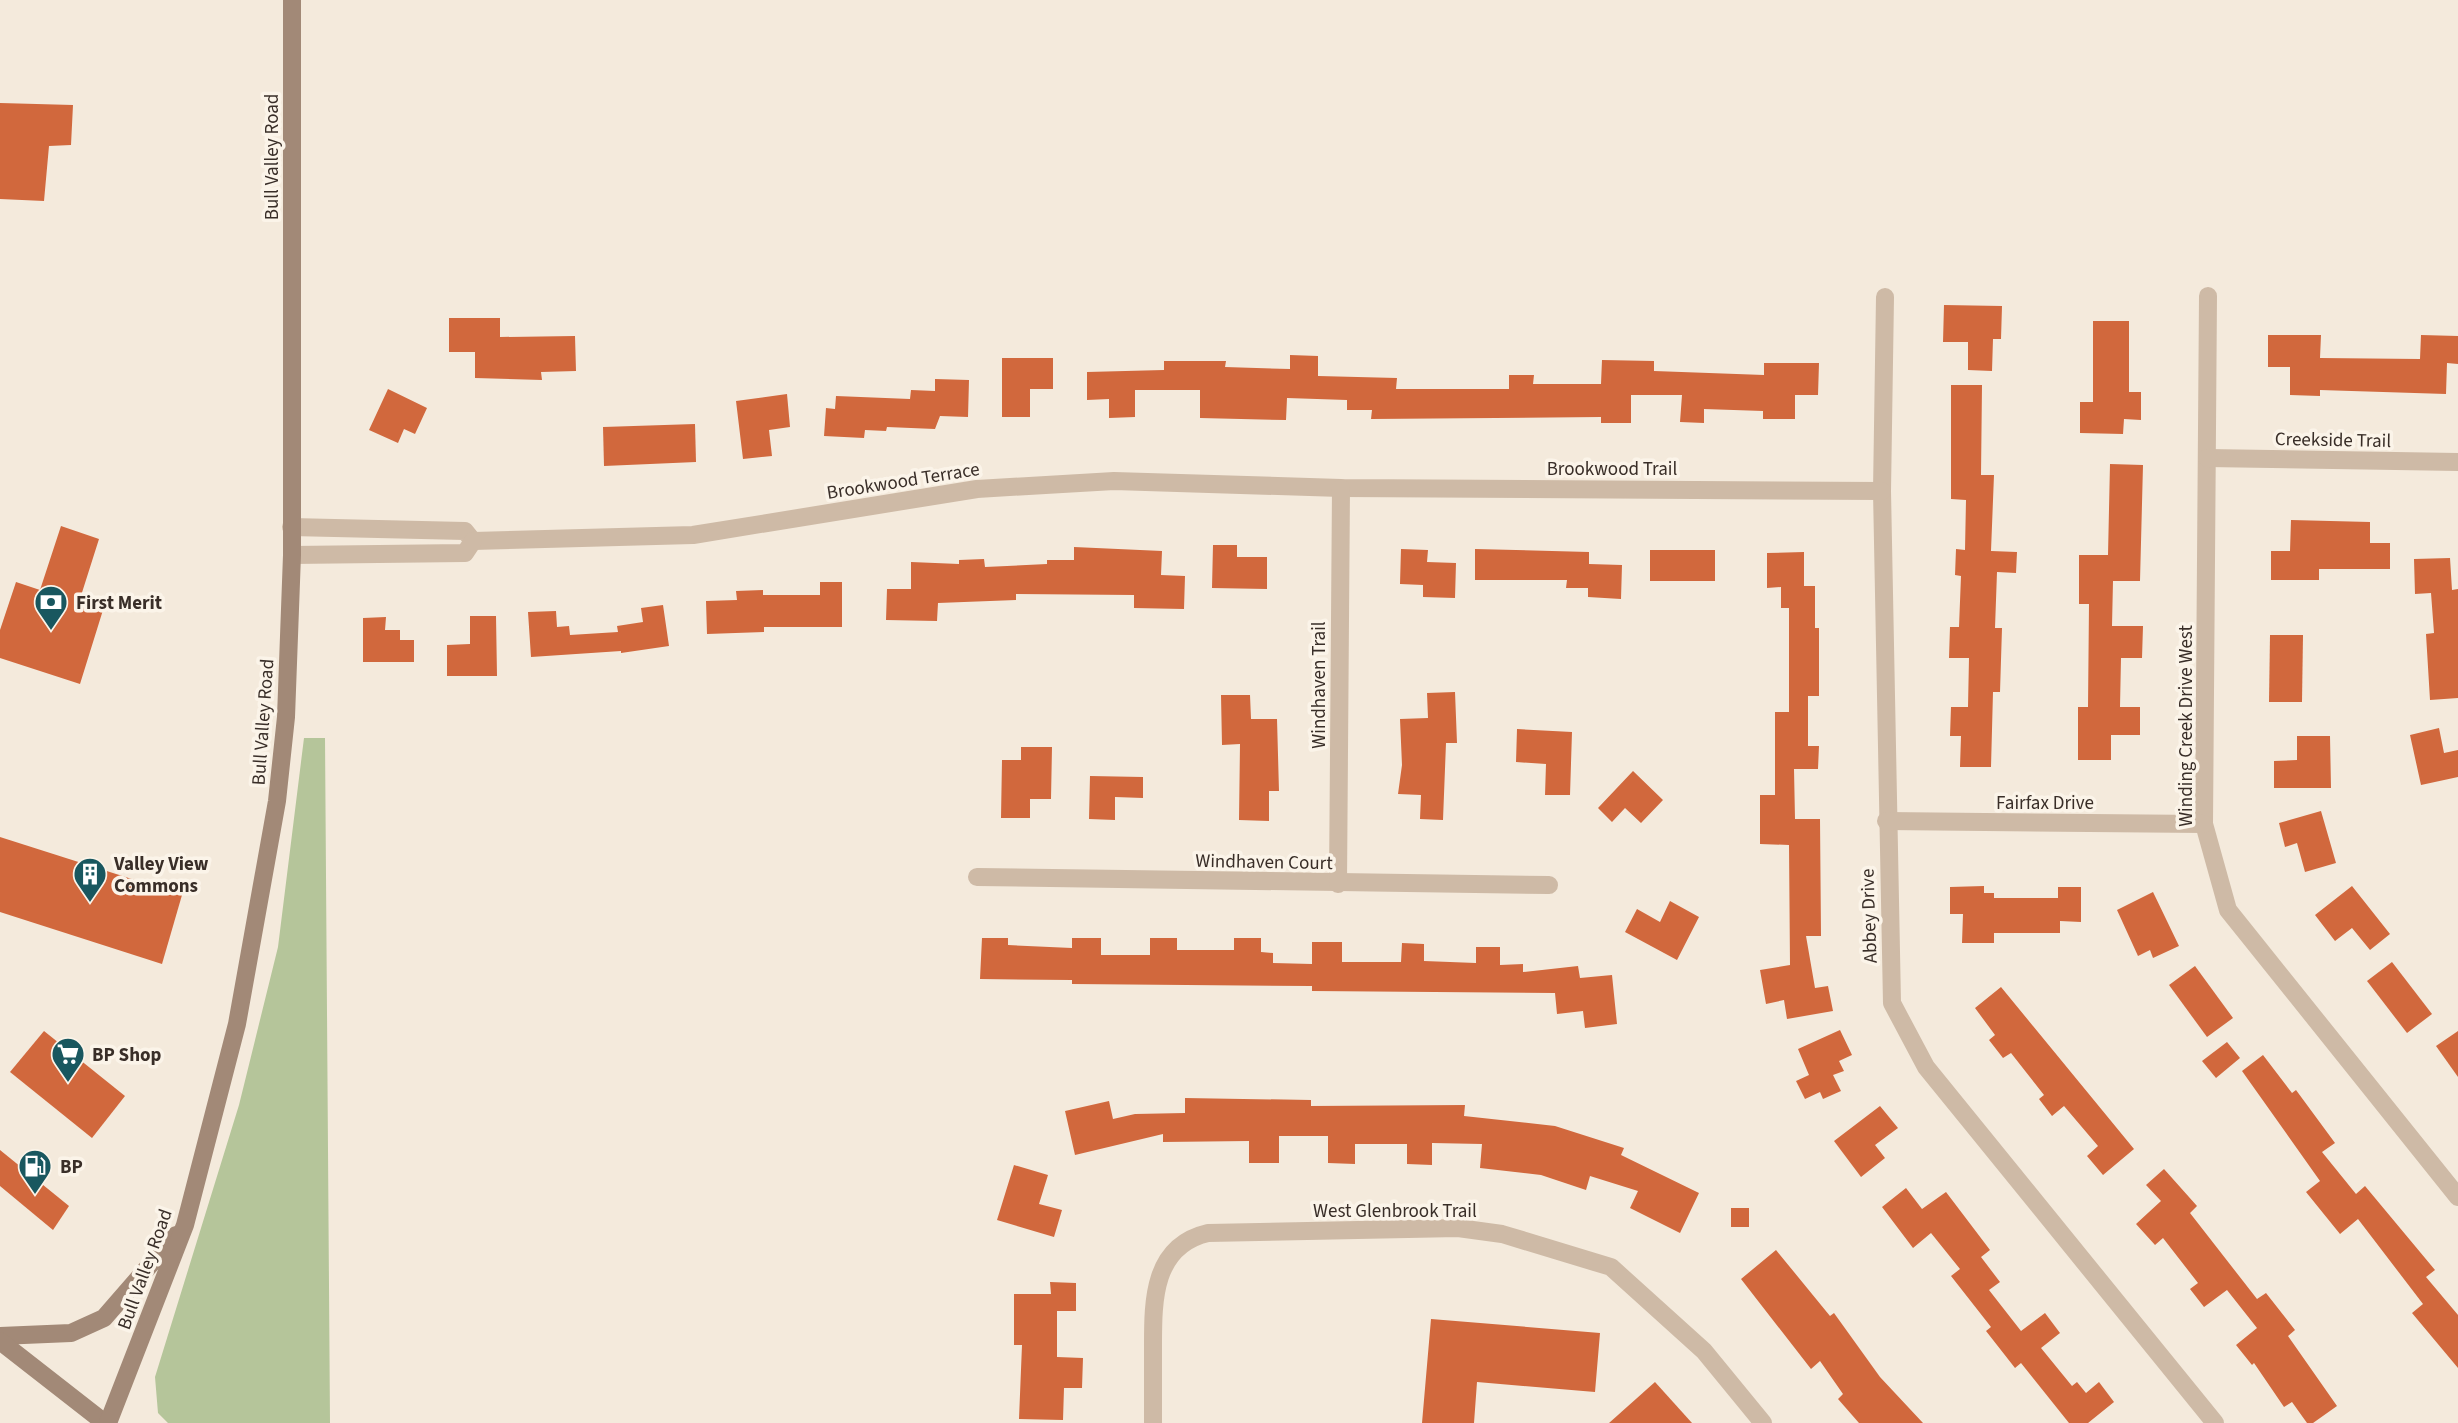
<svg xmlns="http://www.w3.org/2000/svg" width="2458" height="1423" font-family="'Source Sans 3',sans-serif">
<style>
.green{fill:#b5c59a}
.building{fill:#d1683d}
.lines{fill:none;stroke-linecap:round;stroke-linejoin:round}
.street{stroke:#cebaa6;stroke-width:18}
.secondary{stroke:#a28977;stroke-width:18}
.labels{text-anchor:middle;stroke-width:7;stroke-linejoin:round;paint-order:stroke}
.street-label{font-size:19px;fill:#392e28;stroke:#fbf4e9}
.poi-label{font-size:19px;font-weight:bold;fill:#392e28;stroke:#fbf4e9;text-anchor:start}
</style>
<rect width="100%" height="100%" fill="#f4eadc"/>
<path class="green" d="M304 738H325L330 1423H168L158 1413 155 1377 239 1105 278 947Z"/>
<g class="building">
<path d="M0 103 73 105 71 145 49 146 44 201 0 199Z"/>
<path d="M1944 305 2002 306 2001 339H1993L1992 371 1968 370V342H1943Z"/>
<path d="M449 318H500V337L575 336 576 371 541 372 542 380 475 378V352H449Z"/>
<path d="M2093 321H2129V392H2141V420L2124 419 2123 434 2080 433V402H2093Z"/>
<path d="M2268 335H2321L2320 358 2420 359 2421 335 2458 336V364L2447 363 2446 394 2320 390V396L2290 395V367H2268Z"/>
<path d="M1290 355 1318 356V376L1397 378 1396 389H1509V375H1534L1533 384H1601L1602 360 1654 361V371L1764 375V363H1819L1818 395H1795V419H1763V411L1704 409V423L1680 422 1682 395H1631V423H1601V417L1371 419 1372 410H1347V400L1287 398 1286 420 1200 418V390H1135V417L1109 418V399L1087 400V372L1164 370V361H1226L1225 367 1290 369Z"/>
<path d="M1002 358H1053V389H1030V417H1002Z"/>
<path d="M935 379 969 380 968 417 940 416 935 429 887 427 886 431 865 430 864 438 824 436 826 408 835 409 836 396 910 399 911 390 935 391Z"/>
<path d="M1951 385H1982L1981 475H1994L1991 551 2017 552 2016 573 1997 572 1995 628H2002L2000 692H1993L1991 767H1960L1961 736H1950L1951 707H1968L1969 658H1949L1950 627H1959L1961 576 1955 575 1956 549 1965 550 1966 500 1951 499Z"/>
<path d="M388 389 427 408 415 434 404 429 398 443 369 430Z"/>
<path d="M787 394 790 427 769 430 772 456 743 459 736 401Z"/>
<path d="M695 424 696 462 604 466 603 427Z"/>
<path d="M2110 464 2143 465 2140 581H2113L2112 626H2143L2142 658H2121L2120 707H2140V735H2111V760H2078V707H2088L2089 604H2079V555H2108Z"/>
<path d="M2291 520 2370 522V543H2390V569H2319V580H2271V551H2290Z"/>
<path d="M61 526 99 539 79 602 103 610 80 684 0 658V630L16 582 40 590Z"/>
<path d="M1213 545H1237V557H1267V589L1212 588Z"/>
<path d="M1074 547 1162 551 1161 575 1185 576 1184 609 1134 608V595L1016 594V600L938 603 937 621 886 620 887 589H911V562L959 564V560L984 559 985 567 1047 564V560H1074Z"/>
<path d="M1401 549 1428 550 1427 562 1456 563 1455 598 1423 597V585L1400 584Z"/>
<path d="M1475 549 1589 552V564L1622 565 1621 599 1588 597V588H1566L1567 580H1475Z"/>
<rect x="1650" y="550" width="65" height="31"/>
<path d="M1804 552V586H1815V628H1819V696H1808V746H1819L1818 769H1794L1795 819H1820L1821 936H1806L1815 988 1828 986 1833 1011 1787 1019 1784 1000 1766 1004 1760 970 1790 965 1789 845 1760 844V795H1775V712H1789V608H1781V587L1767 588V553Z"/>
<path d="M2450 558 2452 590 2458 589V698L2430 700 2426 634 2434 633 2431 593 2415 594 2414 559Z"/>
<path d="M820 582H842V627H764V632L707 634 706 601 737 600 736 591 763 590V595H820Z"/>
<path d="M663 605 669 646 621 653V651L531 657 528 612 556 611 557 627 569 626 570 635 618 632 617 626 643 622 641 608Z"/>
<path d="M470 616H496L497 676H447V645L470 644Z"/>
<path d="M386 617 385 630H400V640H414V662H363V618Z"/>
<path d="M2270 635H2303L2302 702H2269Z"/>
<path d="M1455 692 1457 743H1446L1443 820 1420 819 1421 795 1398 794 1402 765 1400 719 1428 718 1427 693Z"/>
<path d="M1221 695H1250L1251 719H1277L1279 791H1269V821L1239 820 1240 744 1222 745Z"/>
<path d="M2439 728 2444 753 2458 750V777L2421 785 2410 735Z"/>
<path d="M1517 729 1572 732 1570 795H1545L1546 764 1516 762Z"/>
<path d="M2297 736H2330L2331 788H2274V761L2297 760Z"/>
<path d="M1021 747H1052L1051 799H1030V818H1001L1002 760H1021Z"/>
<path d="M1633 771 1663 800 1641 823 1625 808 1612 822 1598 808Z"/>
<path d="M1090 776 1143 777V798L1115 797V820L1089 819Z"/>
<path d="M2321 811 2336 863 2305 872 2297 843 2285 847 2279 823Z"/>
<path d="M0 837 182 895 162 964 0 912Z"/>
<path d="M1984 886V893H1994V898H2058V887H2081V922L2060 921V933H1994V943H1962L1963 914H1950V887Z"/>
<path d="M2352 886 2390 934 2370 950 2352 928 2335 941 2315 915Z"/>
<path d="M2153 892 2179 946 2153 958 2150 950 2138 956 2117 910Z"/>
<path d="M1670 901 1699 917 1677 960 1625 932 1637 909 1660 922Z"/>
<path d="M982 938H1008V945L1072 948V938H1101V955H1150V938H1177V950H1234V938H1261V952L1273 953V963L1312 964V942H1342V962H1401L1402 943 1424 944V961L1476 963V947H1500V965L1523 964V972L1578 966 1580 978 1612 975 1617 1024 1585 1028 1583 1011 1557 1014 1555 993 1312 991V986L1072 984V980L980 979Z"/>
<path d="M2392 962 2432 1014 2407 1033 2367 981Z"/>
<path d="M2195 966 2233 1018 2207 1037 2169 985Z"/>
<path d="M2001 987 2134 1149 2103 1175 2087 1156 2098 1146 2064 1106 2052 1116 2039 1099 2044 1095 2011 1053 2003 1058 1989 1040 1995 1035 1975 1008Z"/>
<path d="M1840 1030 1852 1055 1839 1061 1844 1071 1833 1075 1841 1091 1823 1099 1820 1092 1805 1099 1796 1081 1809 1075 1798 1049Z"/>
<path d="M44 1031 125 1096 92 1138 10 1072Z"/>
<path d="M2458 1031V1077L2436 1046Z"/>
<path d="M2227 1042 2240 1058 2216 1078 2202 1061Z"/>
<path d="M2263 1055 2292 1093 2296 1090 2335 1143 2322 1152 2356 1194 2365 1186 2435 1270 2426 1277 2458 1315V1368L2412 1313 2423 1304 2358 1219 2340 1234 2306 1192 2320 1181 2242 1071Z"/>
<path d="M1185 1098 1311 1100V1106L1465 1105 1464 1116 1555 1126 1624 1148 1621 1155 1699 1193 1680 1233 1630 1208 1638 1191 1590 1176 1586 1190 1541 1175 1480 1168 1482 1144 1432 1143V1165L1407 1164V1144H1355V1164L1328 1163V1136H1279V1163H1249V1141L1163 1142V1134L1075 1155 1065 1111 1109 1101 1113 1119 1135 1114 1185 1113Z"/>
<path d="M1880 1106 1898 1128 1875 1145 1885 1158 1861 1177 1834 1141Z"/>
<path d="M0 1150 69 1206 53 1230 0 1186Z"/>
<path d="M1014 1165 1048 1175 1039 1204 1062 1210 1054 1237 997 1220Z"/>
<path d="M2164 1169 2197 1206 2190 1213 2257 1299 2266 1293 2295 1330 2288 1336 2337 1406 2313 1423H2307L2292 1402 2284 1407 2254 1363 2252 1365 2236 1345 2257 1328 2227 1290 2204 1307 2190 1289 2198 1283 2163 1238 2155 1245 2136 1224 2161 1201 2146 1185Z"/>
<path d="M1906 1188 1922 1209 1946 1192 1990 1250 1981 1257 2000 1282 1989 1290 2021 1331 2045 1313 2060 1333 2041 1348 2072 1386 2077 1382 2086 1393 2099 1382 2114 1402 2088 1423H2069L2021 1363 2015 1368 1986 1331 1991 1327 1951 1276 1960 1269 1931 1233 1913 1248 1882 1207Z"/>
<rect x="1731" y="1208" width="18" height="19"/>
<path d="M1776 1250 1830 1316 1834 1313 1880 1377 1923 1423H1859L1838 1399 1843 1394 1820 1361 1811 1369 1741 1279Z"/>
<path d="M1050 1282 1076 1283V1311H1057V1357L1083 1358 1082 1388H1064L1063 1420 1019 1419 1022 1345H1014V1294H1051Z"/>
<path d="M1431 1319 1600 1333 1595 1392 1477 1382 1474 1423H1422Z"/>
<path d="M1655 1382 1692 1423H1609Z"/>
</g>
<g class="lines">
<g class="street">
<path d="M2208 296 2204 824 2228 910 2458 1197"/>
<path d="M1885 297 1882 491 1892 1003 1926 1067 2215 1423"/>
<path d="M2207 458 2458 462"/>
<path d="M291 527 465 531 473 541"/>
<path d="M473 541 693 535 977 489 1114 481 1341 488 1882 491"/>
<path d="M292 555 465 553 473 541"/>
<path d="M1886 821 2204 824"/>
<path d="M977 877 1549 885"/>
<path d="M1338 884 1341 488"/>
<path d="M1153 1423C1153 1398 1153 1373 1153 1348 1153 1302 1152 1246 1208 1233L1458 1228 1502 1234 1611 1267 1704 1351 1763 1423"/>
</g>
<g class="secondary">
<path d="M0 1336 71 1333 104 1318 176 1235"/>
<path d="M0 1341 105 1423"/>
<path d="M108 1423 185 1225 237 1024 277 801 286 717 292 555V0"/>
</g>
</g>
<defs>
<symbol id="bank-pin" viewBox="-11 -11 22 30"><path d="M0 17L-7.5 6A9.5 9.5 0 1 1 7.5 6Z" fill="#19575f" stroke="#fbf4e9"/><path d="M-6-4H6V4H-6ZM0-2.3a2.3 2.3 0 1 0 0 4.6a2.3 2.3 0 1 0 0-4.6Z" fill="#fff"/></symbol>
<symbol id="building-pin" viewBox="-11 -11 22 30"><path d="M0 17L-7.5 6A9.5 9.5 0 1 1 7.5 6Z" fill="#19575f" stroke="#fbf4e9"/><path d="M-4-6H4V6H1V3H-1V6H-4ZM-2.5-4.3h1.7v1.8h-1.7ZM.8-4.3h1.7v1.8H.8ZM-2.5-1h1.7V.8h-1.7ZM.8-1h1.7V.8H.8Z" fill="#fff"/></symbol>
<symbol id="supermarket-pin" viewBox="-11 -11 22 30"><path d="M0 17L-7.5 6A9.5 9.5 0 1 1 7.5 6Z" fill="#19575f" stroke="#fbf4e9"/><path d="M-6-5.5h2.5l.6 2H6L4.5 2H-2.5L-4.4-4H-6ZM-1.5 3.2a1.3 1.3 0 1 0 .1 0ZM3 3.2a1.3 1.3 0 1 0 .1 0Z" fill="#fff"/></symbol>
<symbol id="fuel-pin" viewBox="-11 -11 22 30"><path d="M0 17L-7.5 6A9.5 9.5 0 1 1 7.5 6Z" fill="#19575f" stroke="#fbf4e9"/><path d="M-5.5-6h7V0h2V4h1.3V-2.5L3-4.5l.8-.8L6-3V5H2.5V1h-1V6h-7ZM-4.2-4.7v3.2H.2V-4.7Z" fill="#fff"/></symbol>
</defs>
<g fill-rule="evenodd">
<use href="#bank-pin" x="32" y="583" width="38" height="52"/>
<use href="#building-pin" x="71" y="855" width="38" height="52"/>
<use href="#supermarket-pin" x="49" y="1035" width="38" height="52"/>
<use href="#fuel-pin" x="16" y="1147" width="38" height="52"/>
</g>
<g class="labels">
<g class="street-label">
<text transform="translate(271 157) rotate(-90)" y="7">Bull Valley Road</text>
<text transform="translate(2333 439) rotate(1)" y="7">Creekside Trail</text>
<text x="1612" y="475">Brookwood Trail</text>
<text transform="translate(903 480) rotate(-9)" y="7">Brookwood Terrace</text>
<text transform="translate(1318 685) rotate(-90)" y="7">Windhaven Trail</text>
<text transform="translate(262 722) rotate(-86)" y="7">Bull Valley Road</text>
<text transform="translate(2185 726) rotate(-90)" y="7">Winding Creek Drive West</text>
<text x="2045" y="809">Fairfax Drive</text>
<text transform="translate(1264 861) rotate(1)" y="7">Windhaven Court</text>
<text transform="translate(1868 916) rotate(-92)" y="7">Abbey Drive</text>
<text x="1395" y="1217">West Glenbrook Trail</text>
<text transform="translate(144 1269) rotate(-70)" y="7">Bull Valley Road</text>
</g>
<g class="poi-label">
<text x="76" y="609">First Merit</text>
<text x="114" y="870">Valley View<tspan x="114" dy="22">Commons</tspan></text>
<text x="92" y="1061">BP Shop</text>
<text x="60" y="1173">BP</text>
</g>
</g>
</svg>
